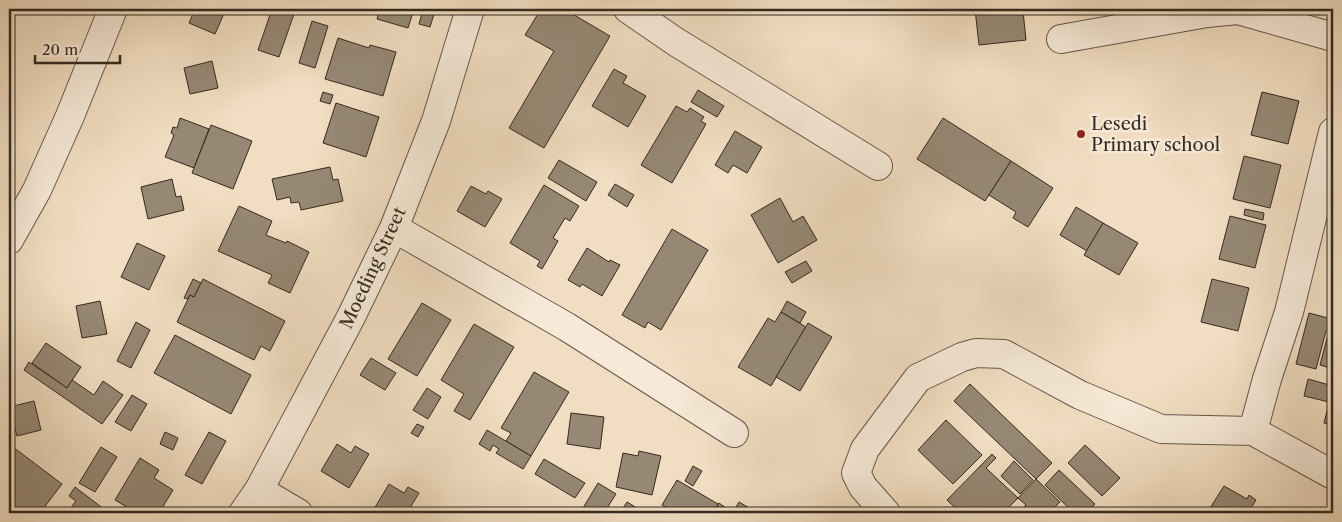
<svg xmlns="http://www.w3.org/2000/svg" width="1342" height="522" font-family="'Libre Caslon Text',serif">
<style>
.building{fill:#968874;stroke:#332b20}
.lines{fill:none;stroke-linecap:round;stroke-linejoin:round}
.minor-casing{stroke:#625848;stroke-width:30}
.minor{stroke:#f6e9d7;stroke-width:28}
.poi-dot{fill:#8f2418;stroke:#f6e9d7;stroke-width:2}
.labels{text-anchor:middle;stroke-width:5;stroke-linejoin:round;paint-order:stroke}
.poi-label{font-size:18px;fill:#332b20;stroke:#f6e9d7;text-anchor:start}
.street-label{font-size:18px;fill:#332b20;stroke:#f6e9d7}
</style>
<rect width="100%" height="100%" fill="#f1ddc1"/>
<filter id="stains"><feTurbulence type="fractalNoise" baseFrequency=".004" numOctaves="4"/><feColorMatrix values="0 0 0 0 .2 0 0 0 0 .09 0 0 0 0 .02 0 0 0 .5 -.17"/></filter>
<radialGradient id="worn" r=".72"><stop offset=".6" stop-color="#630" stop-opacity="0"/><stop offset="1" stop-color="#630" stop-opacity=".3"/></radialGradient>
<g class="building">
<path d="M195 9H226L215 34 189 23Z"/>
<path d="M272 9H279L294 14 279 57 258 50Z"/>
<path d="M380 9H414L408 28 377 19Z"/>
<path d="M541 9H564L610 36 544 148 509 128 554 51 525 35Z"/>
<path d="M975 9H1039L1023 11 1026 40 979 45Z"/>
<path d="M423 10 434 14 430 27 419 24Z"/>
<path d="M312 21 328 26 315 68 299 63Z"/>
<path d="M338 38 369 48 370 45 396 52 383 96 325 79Z"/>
<path d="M212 61 218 88 190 94 184 68Z"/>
<path d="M614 69 627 76 623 83 646 96 628 127 592 106Z"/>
<path d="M698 90 724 106 717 117 691 102Z"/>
<path d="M323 92 333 95 330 104 320 101Z"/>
<path d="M1262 92 1299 101 1288 144 1251 135Z"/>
<path d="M336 103 379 117 366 157 323 143Z"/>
<path d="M676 106 687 112 690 108 704 117 701 121 706 124 672 183 641 165Z"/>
<path d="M180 118 209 129 194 168 165 157 174 135 171 133 173 127 177 128Z"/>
<path d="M943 118 1011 161 985 201 917 159Z"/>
<path d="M211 125 252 141 233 189 192 173Z"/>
<path d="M735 131 762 147 747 173 733 165 728 173 715 165Z"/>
<path d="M1244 156 1281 165 1270 208 1233 199Z"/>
<path d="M559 160 597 182 586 201 548 178Z"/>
<path d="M1011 161 1053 188 1028 227 1013 218 1016 212 989 195Z"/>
<path d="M330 167 333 180 338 179 343 201 301 210 299 202 291 203 290 197 277 200 272 179Z"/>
<path d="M172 179 176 197 181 196 184 210 148 219 141 187Z"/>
<path d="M615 184 634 195 627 207 608 195Z"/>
<path d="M544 185 579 206 570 221 565 218 553 238 558 241 542 269 537 266 540 261 510 243Z"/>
<path d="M471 186 486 194 488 191 502 199 485 227 457 211Z"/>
<path d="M780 198 793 222 803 216 817 240 778 263 751 215Z"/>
<path d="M239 206 272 221 266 235 286 243 287 241 309 252 290 293 268 283 272 275 218 251Z"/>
<path d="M1076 207 1103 223 1087 251 1060 235Z"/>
<path d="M1245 209 1264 213 1263 220 1244 215Z"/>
<path d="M1230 216 1266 225 1255 268 1219 259Z"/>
<path d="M1103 223 1138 243 1119 275 1084 255Z"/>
<path d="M672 229 708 250 661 330 648 322 645 328 622 315Z"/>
<path d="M137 243 165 256 149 290 121 277Z"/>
<path d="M587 248 609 262 610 260 620 265 602 296 582 284 580 287 568 280Z"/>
<path d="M806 261 812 271 792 283 785 272Z"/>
<path d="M193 279 201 283 194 297 190 295 188 299 184 298Z"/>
<path d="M203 279 285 321 270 351 261 346 254 360 177 322 190 295 194 297Z"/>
<path d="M1212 279 1249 288 1238 331 1201 322Z"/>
<path d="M100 301 107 334 82 338 76 306Z"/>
<path d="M787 301 806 312 800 323 781 312Z"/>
<path d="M422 303 451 320 417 376 388 359Z"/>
<path d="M781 312 806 327 771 386 738 367 768 318 775 322Z"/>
<path d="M1309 313 1332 319 1329 332 1326 331 1316 369 1296 364Z"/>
<path d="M1332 319H1333V369L1320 365Z"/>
<path d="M136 322 150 330 131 368 117 361Z"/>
<path d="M808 323 832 337 800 391 776 377Z"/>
<path d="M474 324 514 347 470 420 454 411 464 394 441 380Z"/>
<path d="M175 335 251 375 231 414 154 373Z"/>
<path d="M46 343 81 367 67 388 32 363Z"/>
<path d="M371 358 396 373 385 390 360 375Z"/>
<path d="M29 362 67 388 72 380 94 395 103 381 123 395 102 424 24 370Z"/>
<path d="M534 372 569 392 531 456 506 441 511 433 501 428Z"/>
<path d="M1308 379 1333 386 1329 402 1304 396Z"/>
<path d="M970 384 1052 463 1036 479 954 401Z"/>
<path d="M1333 385V408L1327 407Z"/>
<path d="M427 388 441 397 428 419 413 410Z"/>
<path d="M132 395 147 404 131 431 115 422Z"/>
<path d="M34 401 41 430 17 436 9 407Z"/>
<path d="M1328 407 1333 408V426L1324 423Z"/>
<path d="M571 413 604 417 600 449 567 444Z"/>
<path d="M946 420 982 455 953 484 918 450Z"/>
<path d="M417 424 424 427 418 437 411 433Z"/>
<path d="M487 430 531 456 523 469 496 453 499 449 493 445 490 451 479 444Z"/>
<path d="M165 432 178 438 173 450 160 444Z"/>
<path d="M209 432 226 441 202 484 185 475Z"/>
<path d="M9 444 62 484 40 513 9 512Z"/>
<path d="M337 444 351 453 355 446 369 454 349 488 321 471Z"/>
<path d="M1085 445 1120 478 1102 496 1068 463Z"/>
<path d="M101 447 117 457 95 492 79 483Z"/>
<path d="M639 451 661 456 652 495 616 487 623 453 638 456Z"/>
<path d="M992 454 996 458 986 468 1018 498 1003 513H961L947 500Z"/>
<path d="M140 458 159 470 154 478 173 490 159 513H137L115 500Z"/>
<path d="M544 459 585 483 575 498 535 474Z"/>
<path d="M1014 461 1033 480 1020 494 1001 476Z"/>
<path d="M693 466 702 471 693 486 685 481Z"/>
<path d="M1059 470 1095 504 1086 513H1074L1045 485Z"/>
<path d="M1036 479 1060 502 1049 513H1018L1026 505 1018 498Z"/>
<path d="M677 480 718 504 713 513H663L667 508 662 505Z"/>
<path d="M598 483 616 494 604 513H593L583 508Z"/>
<path d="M389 484 404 493 408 487 419 493 407 513H381L374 509Z"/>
<path d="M1224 486 1247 499 1249 495 1256 500 1248 513H1207Z"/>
<path d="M75 487 105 510 102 513H86L84 512 83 513H67L76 501 69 496Z"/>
<path d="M627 502 645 513H620Z"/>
<path d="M739 502 751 509 749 513 733 512Z"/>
<path d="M719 503 729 510 727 513H713Z"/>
</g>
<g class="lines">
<defs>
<g id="minor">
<path d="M628 9 676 42 878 166"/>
<path d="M1061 39 1207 13 1238 10 1333 37"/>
<path d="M394 228 567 327 734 433"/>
<path d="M9 240 37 190 70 116 113 9"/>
<path d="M1253 431 1267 379 1289 312 1333 132"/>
<path d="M259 490 298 513"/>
<path d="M243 513 259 490 351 317 394 228 436 121 470 9"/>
<path d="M886 513 863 487 856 473 865 449 918 378 962 357 976 353 1004 354 1080 395 1161 429 1253 431 1333 475"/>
</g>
</defs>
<use href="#minor" class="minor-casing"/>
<use href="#minor" class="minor"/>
</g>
<circle class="poi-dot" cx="1081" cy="134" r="5"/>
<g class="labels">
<g class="poi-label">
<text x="1091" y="130">Lesedi<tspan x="1091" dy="21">Primary school</tspan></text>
</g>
<g class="street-label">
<text transform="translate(373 268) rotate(-65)" y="6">Moeding Street</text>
</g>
</g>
<rect width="1342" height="522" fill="none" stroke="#f1ddc1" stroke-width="30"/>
<rect x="10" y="10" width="1322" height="502" fill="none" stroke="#332b20" stroke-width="2.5"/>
<rect x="15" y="15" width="1312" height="492" fill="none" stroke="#332b20"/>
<path d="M35 55v8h85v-8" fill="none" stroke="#332b20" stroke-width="2.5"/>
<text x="42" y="55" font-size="15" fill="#332b20" stroke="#f6e9d7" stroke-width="4" paint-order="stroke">20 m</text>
<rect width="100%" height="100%" filter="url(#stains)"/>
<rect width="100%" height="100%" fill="url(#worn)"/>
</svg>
